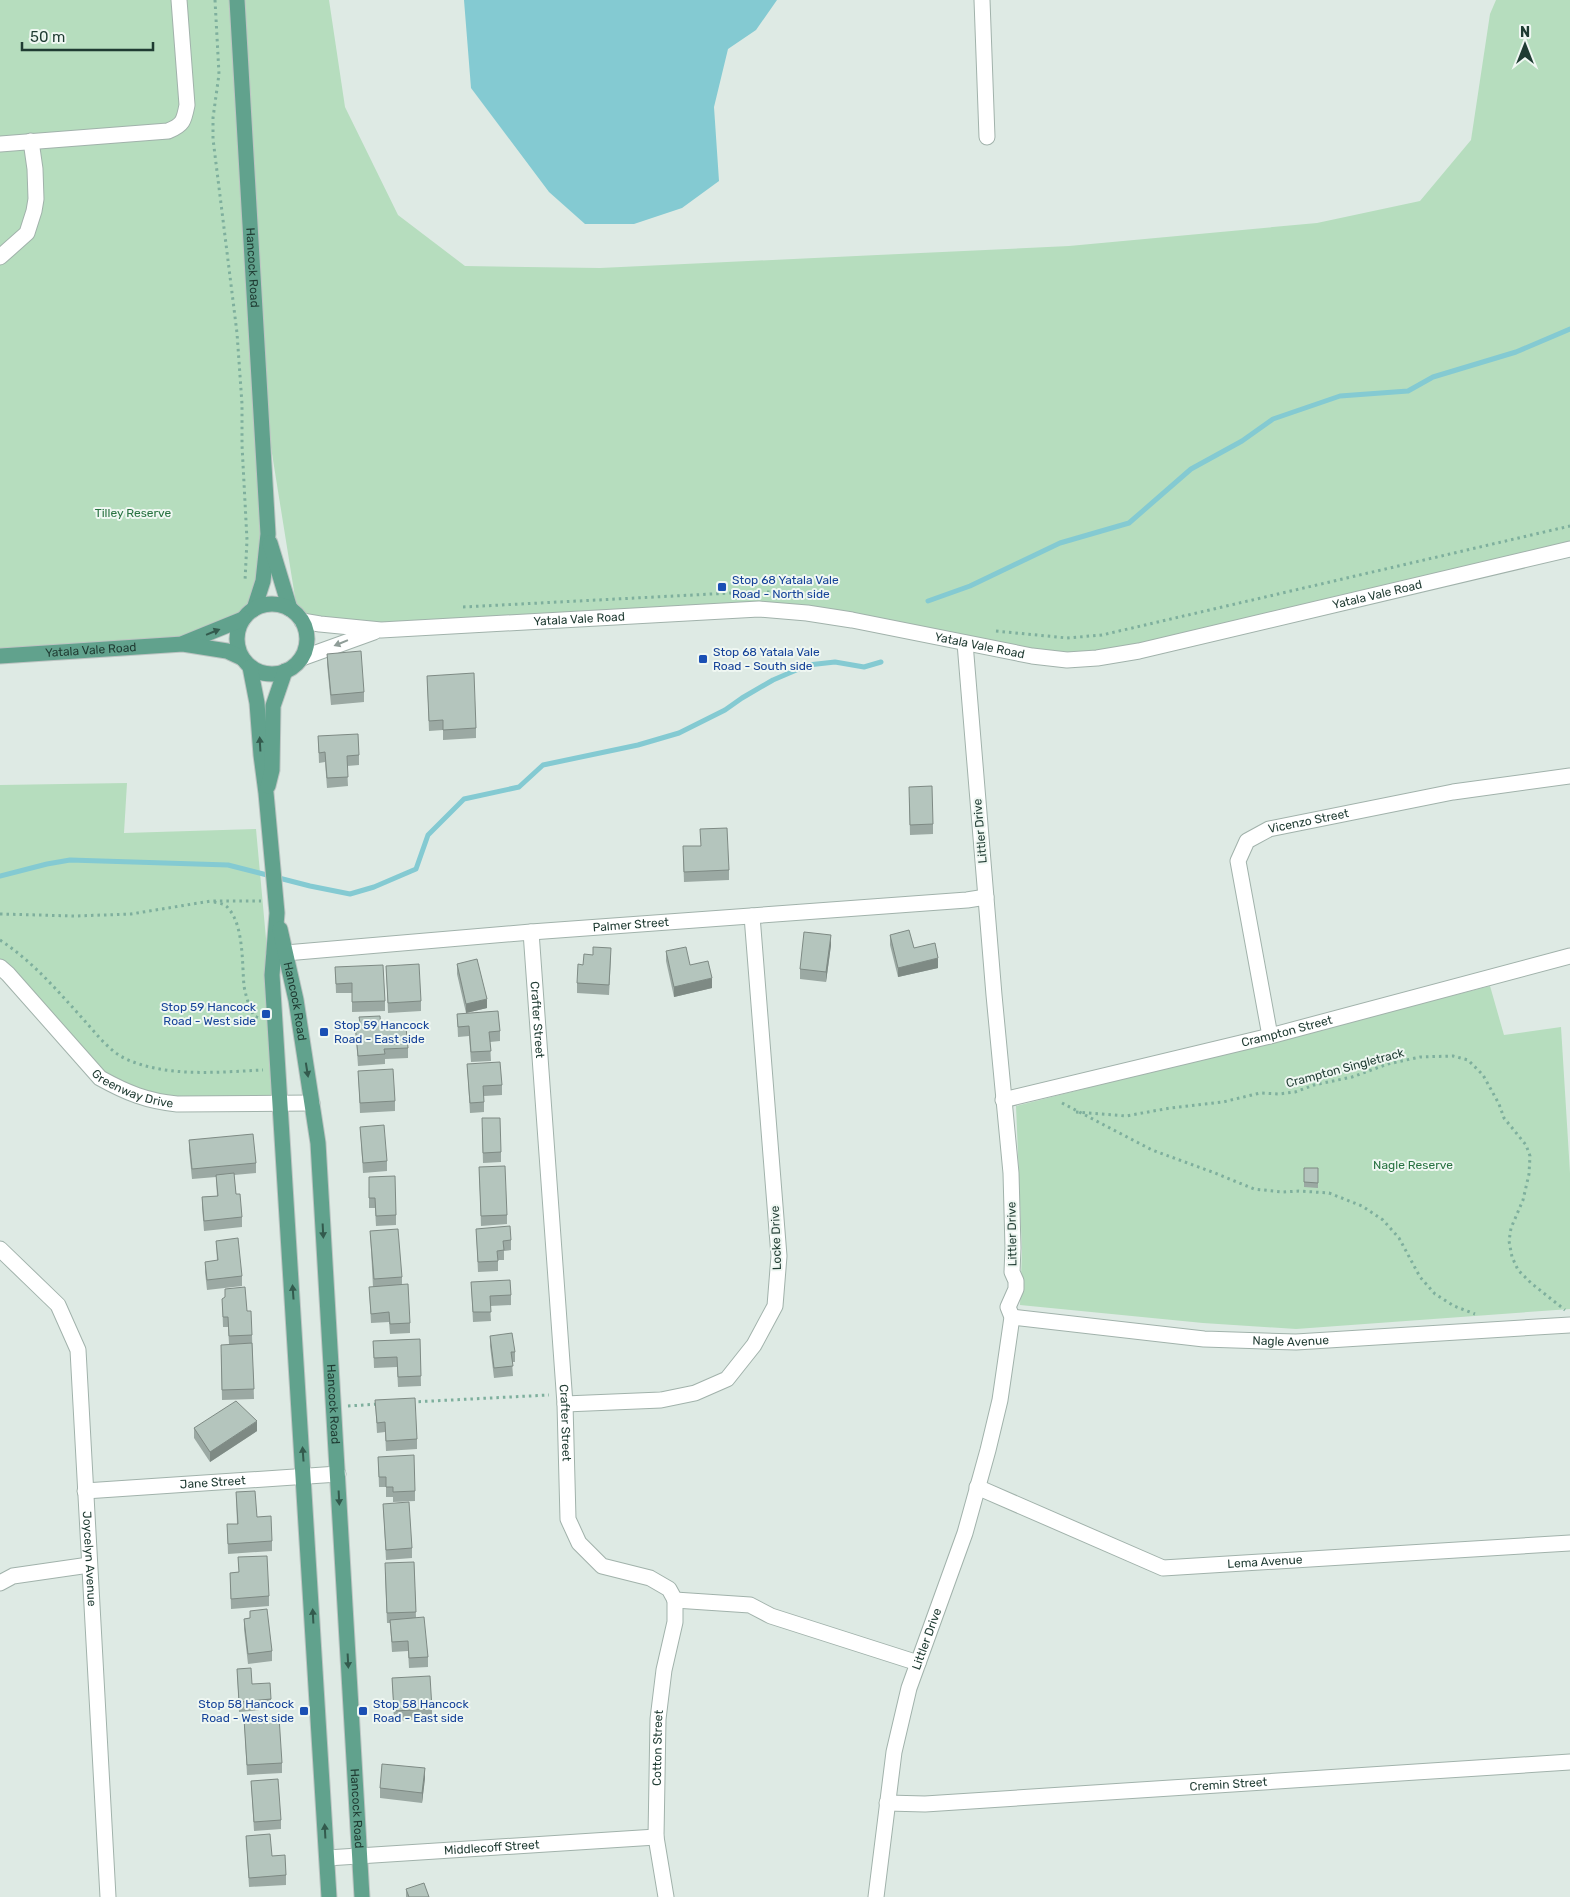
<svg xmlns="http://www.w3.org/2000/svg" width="1570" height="1897" font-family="Rubik,sans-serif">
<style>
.green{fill:#b6ddbe}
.water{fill:#84cad2}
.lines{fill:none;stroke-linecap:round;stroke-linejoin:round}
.stream{stroke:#84cad2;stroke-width:5}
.minor-casing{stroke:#a1b2ab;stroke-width:17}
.major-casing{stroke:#bcc4c2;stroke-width:17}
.path{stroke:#7eaf9d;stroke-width:3;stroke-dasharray:2.5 4;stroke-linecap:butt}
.minor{stroke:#fff;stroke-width:15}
.major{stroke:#61a28d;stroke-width:15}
.wall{fill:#9ba9a3}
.shaded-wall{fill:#7e8a84}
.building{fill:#b4c5bd;stroke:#7e8a84}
.oneway{fill:#335a4d}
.oneway2{fill:#8f9d98}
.transit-dot{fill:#1a4fb4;stroke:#eff7f2;stroke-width:2}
.labels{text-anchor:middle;stroke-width:4;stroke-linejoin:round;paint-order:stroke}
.street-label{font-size:12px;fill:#1f3b32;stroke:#eff7f2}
.park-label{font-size:12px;fill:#287241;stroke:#eff7f2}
.transit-label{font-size:12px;fill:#164399;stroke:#eff7f2;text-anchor:start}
</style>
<rect width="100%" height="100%" fill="#deeae4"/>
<g class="green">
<path d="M0 0H329L345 107 398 215 465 266 600 268 1069 246 1317 223 1420 201 1471 140 1490 14 1496 0H1570V549L1067 660 807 613 359 636 298 616 258 366 268 534 254 609 211 633 183 644 0 656Z"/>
<path d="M127 783 124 833 256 829 281 1103 210 1105 120 1089 0 967V785Z"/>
<path d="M1490 986 1504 1035 1561 1027 1570 1173V1309L1296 1329 1203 1323 1020 1305 1022 1250 1016 1106Z"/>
</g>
<path class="water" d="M464 0H777L756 30 728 49 714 107 719 181 682 208 634 224H585L549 192 471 88Z"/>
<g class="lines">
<g class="stream">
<path d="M928 601 970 586 1060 543 1129 523 1191 469 1242 441 1273 419 1340 396 1408 391 1433 377 1516 352 1570 329"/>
<path d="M0 876 47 864 70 860 228 865 310 886 350 894 374 887 416 869 428 835 464 799 519 787 543 765 638 745 679 733 725 710 742 698 773 680 808 665 835 662 864 667 881 662"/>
</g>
<defs>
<g id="minor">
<path d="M982 0 987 137"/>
<path d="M0 144 168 131C183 125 184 121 187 105L179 0"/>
<path d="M0 257 27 233 34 211 36 199 35 169 31 141"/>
<path id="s1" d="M302 621 320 624 381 630 759 609 807 613 852 620 1032 656 1067 660 1097 658 1139 651 1570 549"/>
<path d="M302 658 374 632"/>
<path id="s2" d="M531 932 565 1404 568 1519 579 1543 602 1566 650 1578 669 1589 675 1600"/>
<path id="s3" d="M274 954 531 932 967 900 986 897"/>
<path id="s4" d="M0 967 8 974 100 1078C127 1093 147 1101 177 1104L312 1103"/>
<path id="s5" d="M1270 1036 1238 861 1247 841 1269 829 1453 792 1570 776"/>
<path id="s6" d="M1003 1100 1270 1036 1570 956"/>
<path id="s7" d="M0 1249 58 1305 78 1350 108 1897"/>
<path id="s8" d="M1012 1317 1204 1339 1296 1342 1570 1325"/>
<path d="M565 1404 661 1400 695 1393 727 1379 754 1345 775 1306 779 1256 752 916"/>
<path id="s9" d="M977 1487 1163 1568 1570 1543"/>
<path id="s10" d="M85 1491 338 1474"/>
<path d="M0 1583 13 1576 89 1565"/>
<path d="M675 1600 750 1605 771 1616 918 1663"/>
<path id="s11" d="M887 1803 925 1804 1570 1762"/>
<path id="s12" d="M327 1858 656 1837"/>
<path id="s13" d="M666 1897 656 1837 658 1719 664 1670 675 1622V1600"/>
<path id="s14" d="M876 1897 894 1752 909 1688 965 1533 988 1450 1000 1400 1012 1317 1008 1307 1016 1289V1281L1012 1272 1013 1248 1011 1173 994 995 965 643"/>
</g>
<g id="major">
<path id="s15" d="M237 0 268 534 263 581 254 609"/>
<path d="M270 543 290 609"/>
<circle cx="272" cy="639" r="35"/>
<path d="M184 643 243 619"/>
<path id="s16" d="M0 656 183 644 227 651 242 658"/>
<path d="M250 667 257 703 261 755 266 793 277 913 272 975 329 1897"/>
<path d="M268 786 272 770 273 706 285 671"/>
<path id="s17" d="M280 929 296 1000 318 1143 362 1897"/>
</g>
</defs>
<use href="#minor" class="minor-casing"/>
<use href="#major" class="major-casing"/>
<g class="path">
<path d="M215 0 219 74 213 118V139L237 333 242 404V445L247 540 245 581"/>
<path d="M767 592H795L831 599"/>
<path d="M463 607 731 593"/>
<path d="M996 631 1067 638 1102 635 1570 526"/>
<path d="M214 902C219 903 225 904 228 908 244 925 242 965 244 986 246 997 249 1006 254 1016L259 1018"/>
<path d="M0 914 75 916 131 914 211 901H261"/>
<path d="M0 940C32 961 57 990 83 1019 95 1032 108 1050 124 1058 166 1078 218 1072 263 1070"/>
<path d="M1062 1103 1152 1150 1215 1173 1254 1189 1283 1192 1299 1191 1329 1193 1362 1206 1383 1220 1399 1238 1420 1277 1435 1294 1454 1306 1475 1314"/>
<path d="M1076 1112 1126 1116 1170 1108 1223 1102 1260 1093 1279 1094 1295 1092 1314 1085 1352 1077 1388 1064 1420 1057 1453 1056 1468 1060 1483 1075 1499 1104 1504 1118 1526 1145 1530 1156 1529 1174 1523 1200 1511 1228 1509 1241 1512 1257 1518 1270 1531 1283 1565 1310"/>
<path d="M412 1402 549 1395"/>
<path d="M348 1406 379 1404"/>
</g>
<use href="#minor" class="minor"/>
<use href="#major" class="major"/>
</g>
<g class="wall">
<path d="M327 654 364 692V702L331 705 327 664Z"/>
<path d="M427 676 476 728V738L443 740V730L429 731Z"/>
<path d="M318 736 359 755V765L347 766 348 786 327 788 325 762 319 763Z"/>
<path d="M909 797 933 824V834L910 835Z"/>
<path d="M683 856 729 870V880L684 882Z"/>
<path d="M890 935 914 948 938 968 898 977 890 945Z"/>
<path d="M831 945 826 982 800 979V969Z"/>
<path d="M666 951 690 965 712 988 674 997 666 961Z"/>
<path d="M611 957 609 995 577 993V983L583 965Z"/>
<path d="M457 964 487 1008 466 1013 457 974Z"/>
<path d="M386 966 421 1001V1011L388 1013Z"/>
<path d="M335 967 385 1001V1011L352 1012V993H336Z"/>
<path d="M457 1014 500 1031V1041L490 1042 491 1061 471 1062 469 1036 458 1037Z"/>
<path d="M355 1023 381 1029 408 1048V1058L385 1059V1064L358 1066Z"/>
<path d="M467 1064 502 1085V1095L484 1096V1112L470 1113Z"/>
<path d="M358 1071 395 1101V1111L360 1113Z"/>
<path d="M360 1127 387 1161V1171L363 1173Z"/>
<path d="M482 1128 501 1152V1162L483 1163Z"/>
<path d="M189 1140 256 1163V1173L234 1175 236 1194 242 1217V1227L204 1231 202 1207V1197L217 1196 216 1177 192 1179 189 1150Z"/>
<path d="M479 1167 507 1215V1224L481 1226Z"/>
<path d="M1304 1168H1318V1188L1304 1187Z"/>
<path d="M369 1177 396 1215V1225L376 1226 375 1208H369Z"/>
<path d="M476 1229 511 1240V1250L504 1251V1260H498V1271L478 1272Z"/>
<path d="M370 1231 402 1277V1285L410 1323V1333L390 1334 389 1322 371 1323 369 1287H373Z"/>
<path d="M216 1241 242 1276V1286L207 1290 205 1272V1262L217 1261Z"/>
<path d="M471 1282 511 1295V1305L490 1306 491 1321 473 1322Z"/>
<path d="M225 1289 247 1311 252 1335 254 1399 222 1400 221 1355 229 1344 228 1327H223L222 1299 225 1298Z"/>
<path d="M490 1336 515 1352V1362H512L513 1376 494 1378 490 1346Z"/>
<path d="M420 1339 421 1386 398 1387 397 1367 374 1368 373 1341Z"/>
<path d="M375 1400 417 1439V1449L386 1451 385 1432 377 1433Z"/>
<path d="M194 1428 257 1431 210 1462 194 1438Z"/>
<path d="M378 1457 415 1491V1501L393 1502V1497H386V1487H379Z"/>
<path d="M236 1492 257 1517 272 1541V1551L228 1554 227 1524H237Z"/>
<path d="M383 1504 412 1548V1558L386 1560Z"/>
<path d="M238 1557 269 1596V1606L231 1609 230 1573 239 1572Z"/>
<path d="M414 1562 416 1617 428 1657V1667L409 1668 408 1651 392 1652 390 1623H387L385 1573Z"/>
<path d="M250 1611 272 1651V1661L248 1664 244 1629V1619L250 1618Z"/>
<path d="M237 1669 252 1684 271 1699V1709L239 1712Z"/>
<path d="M392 1678 432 1709V1719L394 1721Z"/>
<path d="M244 1719 282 1763V1773L247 1775Z"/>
<path d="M425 1778 422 1803 380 1798V1788Z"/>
<path d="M251 1781 281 1820V1829L254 1831Z"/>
<path d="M246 1836 272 1856 286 1875V1885L249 1887Z"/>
<path d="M406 1889 429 1897H406Z"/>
</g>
<g class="shaded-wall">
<path d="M831 935V945L826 982V972Z"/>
<path d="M938 958V968L898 977V968Z"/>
<path d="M712 978V988L674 997V987Z"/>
<path d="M487 999V1008L466 1013V1004Z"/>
<path d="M257 1421V1431L210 1462V1452Z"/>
<path d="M425 1768V1778L422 1803V1793Z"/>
</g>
<g class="building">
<path d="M361 651 364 692 331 695 327 654Z"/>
<path d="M474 673 476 728 443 730V720L429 721 427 676Z"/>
<path d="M358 734 359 755 347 756 348 777 327 778 325 752 319 753 318 736Z"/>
<path d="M932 786 933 824 910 825 909 787Z"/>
<path d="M727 828 729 870 684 872 683 846H701L700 829Z"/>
<path d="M909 930 914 948 935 943 938 958 898 968 890 935Z"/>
<path d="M804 932 831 935 826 972 800 969Z"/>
<path d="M593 947 611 948 609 985 577 983 578 964 583 965 584 954 593 955Z"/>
<path d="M686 947 690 965 708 961 712 978 674 987 666 951Z"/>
<path d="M477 959 487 999 466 1004 457 964Z"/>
<path d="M419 964 421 1001 388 1003 386 966Z"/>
<path d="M383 965 385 1001 352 1002V983L336 984 335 967Z"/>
<path d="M498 1011 500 1031 489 1032 491 1051 471 1052 469 1026 458 1027 457 1014Z"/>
<path d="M380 1016 381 1029 406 1027 408 1048 384 1049 385 1054 358 1056 355 1023H360L359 1017Z"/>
<path d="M500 1062 502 1085 483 1086 484 1102 470 1103 467 1064Z"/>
<path d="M393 1069 395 1101 360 1103 358 1071Z"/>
<path d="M482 1118H500L501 1152 483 1153Z"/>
<path d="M384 1125 387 1161 363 1163 360 1127Z"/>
<path d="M253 1134 256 1163 192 1169 189 1140Z"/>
<path d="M505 1166 507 1215 481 1216 479 1167Z"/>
<path d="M1304 1168H1318V1183L1304 1182Z"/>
<path d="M234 1173 236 1194H240L242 1217 204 1221 202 1197 218 1196 216 1175Z"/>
<path d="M395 1176 396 1215 376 1216 375 1198H369V1177Z"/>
<path d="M510 1226 511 1240 503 1241 504 1250 497 1251 498 1261 478 1262 476 1229Z"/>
<path d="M398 1229 402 1277 374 1279 370 1231Z"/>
<path d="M238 1238 242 1276 207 1280 205 1262 218 1260 216 1241Z"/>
<path d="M510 1280 511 1295 490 1296 491 1312H473L471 1282Z"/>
<path d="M408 1284 410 1323 390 1324 389 1312 371 1314 369 1287Z"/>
<path d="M245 1287 247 1311H251L252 1335 229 1336 228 1317H223L222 1299 225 1297V1289Z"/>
<path d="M512 1333 515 1352H511L513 1366 494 1368 490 1336Z"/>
<path d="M420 1339 421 1376 398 1377 397 1357 374 1358 373 1341Z"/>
<path d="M252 1343 254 1389 222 1390 221 1345Z"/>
<path d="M415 1398 417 1439 386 1441 385 1422 377 1423 375 1400Z"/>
<path d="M236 1401 257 1421 210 1452 194 1428Z"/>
<path d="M414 1455 415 1491 393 1492V1487H386V1477H379L378 1457Z"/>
<path d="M255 1491 257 1517 271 1516 272 1541 228 1544 227 1524H238L236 1492Z"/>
<path d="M409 1502 412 1548 386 1550 383 1504Z"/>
<path d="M267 1556 269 1596 231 1599 230 1573 239 1572 238 1557Z"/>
<path d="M414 1562 416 1612 387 1613 385 1563Z"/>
<path d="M267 1609 272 1651 248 1654 244 1619 250 1618V1611Z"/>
<path d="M424 1617 428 1657 409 1658 408 1641 392 1642 390 1620Z"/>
<path d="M251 1668 252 1684 270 1683 271 1699 239 1702 237 1669Z"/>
<path d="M430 1676 432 1709 394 1711 392 1678Z"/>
<path d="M279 1717 282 1763 247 1765 244 1719Z"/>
<path d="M382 1764 425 1768 422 1793 380 1788Z"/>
<path d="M278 1779 281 1820 254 1822 251 1781Z"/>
<path d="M270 1834 272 1856 285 1855 286 1875 249 1878 246 1836Z"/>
<path d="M424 1883 429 1897H409L406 1889Z"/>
</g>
<defs><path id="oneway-solid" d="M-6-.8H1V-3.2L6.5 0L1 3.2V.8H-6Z" transform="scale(1.25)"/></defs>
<g class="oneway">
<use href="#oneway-solid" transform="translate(213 632) rotate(-22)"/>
<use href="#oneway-solid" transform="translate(260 744) rotate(-93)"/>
<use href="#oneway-solid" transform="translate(307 1070) rotate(81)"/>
<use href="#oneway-solid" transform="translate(323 1231) rotate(87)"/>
<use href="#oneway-solid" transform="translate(293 1292) rotate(-94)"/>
<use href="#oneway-solid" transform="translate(303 1454) rotate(-94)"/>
<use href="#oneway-solid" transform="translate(339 1498) rotate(87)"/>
<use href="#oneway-solid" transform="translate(313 1616) rotate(-93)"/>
<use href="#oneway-solid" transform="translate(348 1661) rotate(87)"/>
<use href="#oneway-solid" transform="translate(325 1831) rotate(-93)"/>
</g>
<use class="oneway2" href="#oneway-solid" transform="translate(341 643) rotate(158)"/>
<g class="transit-dot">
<rect x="717" y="582" width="10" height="10" rx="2.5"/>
<rect x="698" y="654" width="10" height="10" rx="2.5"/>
<rect x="261" y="1009" width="10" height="10" rx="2.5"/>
<rect x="319" y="1027" width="10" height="10" rx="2.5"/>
<rect x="299" y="1706" width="10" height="10" rx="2.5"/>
<rect x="358" y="1706" width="10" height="10" rx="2.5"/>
</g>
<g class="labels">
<g class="street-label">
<text dy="4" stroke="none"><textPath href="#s15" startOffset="268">Hancock Road</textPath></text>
<text dy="4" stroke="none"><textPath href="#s1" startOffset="1088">Yatala Vale Road</textPath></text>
<text dy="4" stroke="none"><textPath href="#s1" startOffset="278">Yatala Vale Road</textPath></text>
<text dy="4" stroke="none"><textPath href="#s1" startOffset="682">Yatala Vale Road</textPath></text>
<text dy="4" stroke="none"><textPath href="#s16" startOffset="91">Yatala Vale Road</textPath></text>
<text dy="4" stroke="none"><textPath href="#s5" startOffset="265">Vicenzo Street</textPath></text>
<text transform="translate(980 831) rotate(-95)" y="4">Littler Drive</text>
<text dy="4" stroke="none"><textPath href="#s3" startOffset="358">Palmer Street</textPath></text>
<text dy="4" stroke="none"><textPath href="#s17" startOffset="74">Hancock Road</textPath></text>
<text dy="4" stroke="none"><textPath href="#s2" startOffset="88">Crafter Street</textPath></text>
<text dy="4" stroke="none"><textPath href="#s6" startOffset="292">Crampton Street</textPath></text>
<text transform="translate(1345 1068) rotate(-15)" y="4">Crampton Singletrack</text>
<text dy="4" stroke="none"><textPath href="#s4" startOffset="184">Greenway Drive</textPath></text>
<text transform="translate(1012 1234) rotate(-91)" y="4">Littler Drive</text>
<text transform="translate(776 1238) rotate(-92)" y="4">Locke Drive</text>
<text dy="4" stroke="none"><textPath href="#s8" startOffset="280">Nagle Avenue</textPath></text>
<text dy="4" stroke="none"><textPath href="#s17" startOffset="479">Hancock Road</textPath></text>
<text dy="4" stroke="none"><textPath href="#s2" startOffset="492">Crafter Street</textPath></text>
<text dy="4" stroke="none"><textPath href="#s10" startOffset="128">Jane Street</textPath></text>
<text dy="4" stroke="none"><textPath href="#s7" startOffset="339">Joycelyn Avenue</textPath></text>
<text dy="4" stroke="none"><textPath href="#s9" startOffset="305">Lema Avenue</textPath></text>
<text dy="4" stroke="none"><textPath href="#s14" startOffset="264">Littler Drive</textPath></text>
<text dy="4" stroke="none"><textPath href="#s13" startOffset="150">Cotton Street</textPath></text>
<text dy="4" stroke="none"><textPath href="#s11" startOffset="342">Cremin Street</textPath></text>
<text dy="4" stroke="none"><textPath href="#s17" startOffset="884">Hancock Road</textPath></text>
<text dy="4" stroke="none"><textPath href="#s12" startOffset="165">Middlecoff Street</textPath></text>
</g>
<g class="park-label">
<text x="133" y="517">Tilley Reserve</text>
<text x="1413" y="1169">Nagle Reserve</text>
</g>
<g class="transit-label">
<text x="732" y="584">Stop 68 Yatala Vale<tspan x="732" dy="14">Road - North side</tspan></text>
<text x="713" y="656">Stop 68 Yatala Vale<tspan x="713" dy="14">Road - South side</tspan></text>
<text x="256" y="1011" text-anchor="end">Stop 59 Hancock<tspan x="256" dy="14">Road - West side</tspan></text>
<text x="334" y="1029">Stop 59 Hancock<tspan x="334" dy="14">Road - East side</tspan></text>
<text x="294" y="1708" text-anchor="end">Stop 58 Hancock<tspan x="294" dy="14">Road - West side</tspan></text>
<text x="373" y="1708">Stop 58 Hancock<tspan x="373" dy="14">Road - East side</tspan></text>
</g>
</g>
<g transform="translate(1525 45)" stroke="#eff7f2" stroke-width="4" paint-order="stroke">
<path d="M0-4L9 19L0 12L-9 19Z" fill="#1f3b32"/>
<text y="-8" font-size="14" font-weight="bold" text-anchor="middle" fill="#1f3b32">N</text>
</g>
<path d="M22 42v8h131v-8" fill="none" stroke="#1f3b32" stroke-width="2.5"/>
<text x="30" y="42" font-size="15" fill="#1f3b32" stroke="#eff7f2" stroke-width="4" paint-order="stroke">50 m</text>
</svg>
